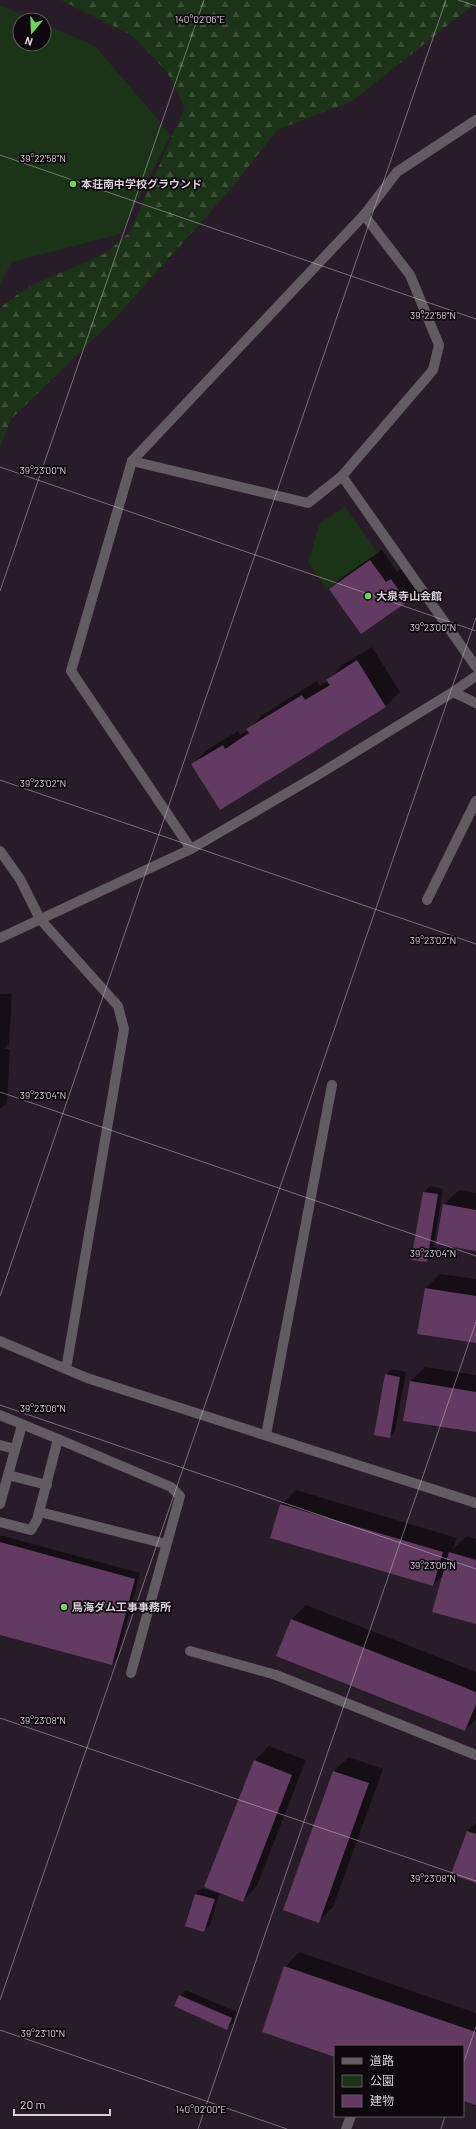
<svg xmlns="http://www.w3.org/2000/svg" width="476" height="2129" font-family="Barlow,'Noto Sans JP',sans-serif">
<style>
.forest{fill:url(#forest-firs)}
.park{fill:#1b3417}
.shadow{fill:#0007}
.building{fill:#623a62}
.lines{fill:none;stroke-linecap:round;stroke-linejoin:round}
.minor{stroke:#625b62;stroke-width:10}
.ticks{fill:none;stroke:#dad0d9;stroke-width:1;stroke-opacity:0.45}
.poi-dot{fill:#70d35f;stroke:#0e080e;stroke-width:1.5}
.labels{text-anchor:middle;stroke-width:3.5;stroke-linejoin:round;paint-order:stroke}
.poi-label{font-size:11px;font-weight:bold;fill:#dad0d9;stroke:#0e080e;text-anchor:start}
.ticks-label{font-size:10px;text-anchor:middle;fill:#dad0d9;stroke:#0e080e;stroke-width:3.5;stroke-linejoin:round;paint-order:stroke}
</style>
<defs>
<pattern id="forest-firs" width="22" height="20" patternUnits="userSpaceOnUse"><rect width="22" height="20" fill="#1b3417"/><path d="M5 1l3.5 6h-7zM16 11l3.5 6h-7z" fill="#3c5038"/></pattern>
</defs>
<rect width="100%" height="100%" fill="#291c29"/>
<path class="forest" d="M61 0H476V3L352 101 277 130 230 190 115 318 11 419 0 447V311L2 306 28 287 106 253 130 232 185 107 167 72 133 36Z"/>
<g class="park">
<path d="M0 5 35 20H20V44H44V24L95 46 171 135 120 234 12 262 0 284Z"/>
<path d="M345 507 378 553 326 589 308 562 320 523Z"/>
</g>
<g class="shadow">
<path d="M382 550 397 572 402 568 417 591 406 601 330 589 341 578Z"/>
<path d="M372 647 400 692 386 706 220 809 193 764 207 750 238 731 240 735 248 730 262 715 317 681 320 686 328 681 342 665Z"/>
<path d="M0 994H12L9 1043 4 1049H10L7 1103 0 1109Z"/>
<path d="M430 1186 443 1189 432 1255 426 1261 424 1192Z"/>
<path d="M459 1190 476 1193V1250L437 1243 444 1204Z"/>
<path d="M440 1274 476 1279V1342L426 1288Z"/>
<path d="M425 1367 476 1375V1431L411 1381Z"/>
<path d="M392 1369 406 1372 395 1431 390 1437 386 1375Z"/>
<path d="M296 1490 457 1538 453 1549 467 1536 476 1539V1623L444 1574 433 1585 281 1505Z"/>
<path d="M0 1535 140 1573 117 1658 112 1664 0 1634Z"/>
<path d="M306 1605 476 1672V1719L465 1730 292 1619Z"/>
<path d="M269 1746 306 1760 257 1886 243 1901 220 1892 210 1925 204 1931 186 1926 196 1894 202 1888 218 1893V1891L206 1887 255 1760Z"/>
<path d="M349 1757 383 1769 333 1907 318 1922 284 1910 334 1771Z"/>
<path d="M476 1823V1882L467 1831Z"/>
<path d="M299 1952 476 2013V2104L463 2100V2046H335V2056L285 1967Z"/>
<path d="M186 1990 237 2012 233 2023 227 2028 180 1996Z"/>
</g>
<g class="building">
<path d="M370 560 386 582 391 579 407 602 361 634 329 589Z"/>
<path d="M357 660 386 707 220 810 191 764 223 745 225 749 249 733 246 729 302 695 305 700 330 685 326 680Z"/>
<path d="M423 1192 438 1194 427 1262 411 1260Z"/>
<path d="M443 1204 476 1210V1251L436 1244Z"/>
<path d="M425 1288 476 1296V1343L417 1334Z"/>
<path d="M385 1374 400 1377 390 1438 374 1435Z"/>
<path d="M410 1381 476 1392V1432L403 1421Z"/>
<path d="M280 1504 443 1552 433 1586 270 1538Z"/>
<path d="M0 1542 135 1579 112 1665 0 1635Z"/>
<path d="M449 1552 476 1560V1624L432 1612Z"/>
<path d="M291 1619 476 1692V1704L465 1731 276 1656Z"/>
<path d="M254 1760 292 1775 243 1902 204 1887Z"/>
<path d="M333 1771 369 1783 319 1923 283 1910Z"/>
<path d="M467 1831 476 1834V1883L451 1874Z"/>
<path d="M195 1894 215 1899 204 1932 185 1926Z"/>
<path d="M284 1966 476 2032V2105L463 2101V2046H335V2057L262 2032Z"/>
<path d="M179 1995 232 2018 227 2030 174 2006Z"/>
</g>
<g class="lines">
<g class="minor">
<path d="M476 120 397 172 364 215 410 275 439 345 433 370 342 476 476 667"/>
<path d="M132 461 71 671 191 849"/>
<path d="M342 476 308 503 132 461 364 215"/>
<path d="M453 692 476 703"/>
<path d="M0 851 20 879 40 919 118 1006 124 1029 66 1369"/>
<path d="M427 900 476 801"/>
<path d="M0 938 191 849 316 776 453 692 476 676"/>
<path d="M0 1341 87 1378 476 1503"/>
<path d="M0 1415 58 1439 37 1520 31 1530 0 1522"/>
<path d="M266 1435 332 1085"/>
<path d="M58 1439 171 1487 180 1496 131 1673"/>
<path d="M0 1445 15 1449"/>
<path d="M8 1475 47 1485"/>
<path d="M0 1504 22 1425"/>
<path d="M40 1512 166 1544"/>
<path d="M190 1651 276 1675 476 1755"/>
<path d="M346 2129 351 2116"/>
</g>
</g>
<path class="ticks" d="M458 0 476 6M0 155 476 319M0 467 476 631M0 591 204 0M0 780 476 944M0 1092 476 1256M0 1296 446 0M0 1405 476 1569M0 1718 476 1881M0 2000 476 618M0 2030 287 2129M463 2064 476 2027M198 2129 476 1322M441 2129 445 2116"/>
<g class="poi-dot">
<circle cx="73" cy="184" r="4"/>
<circle cx="368" cy="596" r="4"/>
<circle cx="64" cy="1607" r="4"/>
</g>
<g class="labels">
<g class="poi-label">
<text x="81" y="188">本荘南中学校グラウンド</text>
<text x="376" y="600">大泉寺山会館</text>
<text x="72" y="1611">鳥海ダム工事事務所</text>
</g>
</g>
<g class="ticks-label">
<text x="200" y="23">140°02'06"E</text>
<text x="43" y="162">39°22'58"N</text>
<text x="433" y="319">39°22'58"N</text>
<text x="43" y="474">39°23'00"N</text>
<text x="433" y="631">39°23'00"N</text>
<text x="43" y="787">39°23'02"N</text>
<text x="433" y="944">39°23'02"N</text>
<text x="43" y="1099">39°23'04"N</text>
<text x="433" y="1257">39°23'04"N</text>
<text x="43" y="1412">39°23'06"N</text>
<text x="433" y="1569">39°23'06"N</text>
<text x="43" y="1724">39°23'08"N</text>
<text x="433" y="1882">39°23'08"N</text>
<text x="43" y="2037">39°23'10"N</text>
<text x="201" y="2113">140°02'00"E</text>
</g>
<rect x="334" y="2045" width="130" height="72" fill="#0e080e" stroke="#60585f"/>
<rect x="342" y="2058" width="20" height="6" fill="#625b62" stroke="#60585f"/>
<text x="370" y="2065" font-size="12" fill="#dad0d9">道路</text>
<rect x="342" y="2075" width="20" height="12" fill="#1b3417" stroke="#60585f"/>
<text x="370" y="2085" font-size="12" fill="#dad0d9">公園</text>
<rect x="342" y="2095" width="20" height="12" fill="#623a62" stroke="#60585f"/>
<text x="370" y="2105" font-size="12" fill="#dad0d9">建物</text>
<g transform="translate(32 32) rotate(199)"><circle r="19" fill="#0e080e" stroke="#60585f"/>
<path d="M0-3L7 15L0 10L-7 15Z" fill="#70d35f"/>
<text y="-6" font-size="11" font-weight="bold" text-anchor="middle" fill="#dad0d9">N</text>
</g>
<path d="M14 2109v6h96v-6" fill="none" stroke="#dad0d9" stroke-width="2"/>
<text x="20" y="2109" font-size="12" fill="#dad0d9" stroke="#0e080e" stroke-width="3" paint-order="stroke">20 m</text>
</svg>
